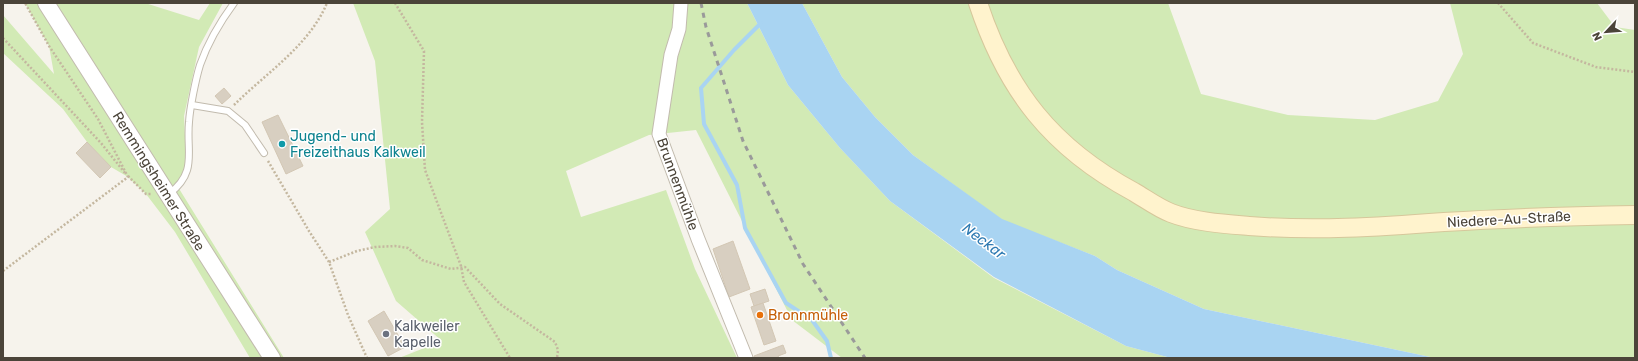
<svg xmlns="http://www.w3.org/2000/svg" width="1638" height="361" font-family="Rubik,sans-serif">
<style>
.green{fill:#d2eab5}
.water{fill:#a9d4f2}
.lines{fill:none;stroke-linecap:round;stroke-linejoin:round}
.stream{stroke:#a9d4f2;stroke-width:4}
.building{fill:#d8cfc1;stroke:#d3c7b4}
.service-casing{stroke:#c2bbae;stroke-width:8}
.minor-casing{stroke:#c2bbae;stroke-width:15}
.tertiary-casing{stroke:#c2bbae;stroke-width:18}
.secondary-casing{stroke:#d6c79b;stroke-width:20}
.path{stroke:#c4b79f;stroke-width:2.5;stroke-dasharray:2 2;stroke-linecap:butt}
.service{stroke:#fff;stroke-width:6}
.minor{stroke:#fff;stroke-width:13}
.tertiary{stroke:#fff;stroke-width:16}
.secondary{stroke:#fff3cd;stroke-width:18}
.rail{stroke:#9a9a9a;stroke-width:3;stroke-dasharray:5 5;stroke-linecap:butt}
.culture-dot{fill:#0f9aa8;stroke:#fff;stroke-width:1.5}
.food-dot{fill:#e8710a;stroke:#fff;stroke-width:1.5}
.worship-dot{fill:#6b7280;stroke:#fff;stroke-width:1.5}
.labels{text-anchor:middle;stroke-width:3;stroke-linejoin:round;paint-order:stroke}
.culture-label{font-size:14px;fill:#0d838f;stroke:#fff;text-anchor:start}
.street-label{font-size:14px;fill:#4b4439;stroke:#fff}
.food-label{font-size:14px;fill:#c56008;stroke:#fff;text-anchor:start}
.worship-label{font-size:14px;fill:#5b616d;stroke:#fff;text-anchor:start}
.water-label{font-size:15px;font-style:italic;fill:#2e7ab2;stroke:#fff}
</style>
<rect width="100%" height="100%" fill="#f6f3ec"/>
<g class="green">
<path d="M25 3H145L199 20 210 3H223L199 47 184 116 187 175 178 187 284 358H250L175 232 146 194 128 177 111 167 87 142 63 109 3 53V15L54 74 49 46Z"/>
<path d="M353 3H747L788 85 840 148 890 201 994 278 1126 346 1171 358H842L792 320 696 130 649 135 566 171 581 217 666 190 695 269 737 358H399L442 341 396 301 365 232 390 209 375 61Z"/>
<path d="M802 3H1168L1201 94 1288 115 1375 120 1438 101 1463 54 1450 3H1597L1615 27 1635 30V358H1435L1204 309 1117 270 1095 256 1002 220 913 155 875 117 842 77Z"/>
</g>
<path class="water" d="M747 3H802L842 77 875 117 913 155 1002 219 1095 256 1117 270 1204 309 1435 358H1171L1126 346 994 277 890 201 840 148 788 85Z"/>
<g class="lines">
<path class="stream" d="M761 23 734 50 701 88 704 124 737 185 745 228 786 303 812 320 827 341 831 358"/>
</g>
<g class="building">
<path d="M224 88 231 96 222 104 215 96Z"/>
<path d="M278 115 303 166 286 174 262 122Z"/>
<path d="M87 142 111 167 100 178 76 153Z"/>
<path d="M733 241 750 289 729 297 713 249Z"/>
<path d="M765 289 769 301 754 306 750 294Z"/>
<path d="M763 303 776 341 764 345 751 307Z"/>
<path d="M384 311 405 347 388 356 368 321Z"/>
<path d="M783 345 786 353 778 356 779 358H755L754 356Z"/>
</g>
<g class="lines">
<defs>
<g id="service">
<path d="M192 105 228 111 245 125 264 153"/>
<path d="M169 194C198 172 186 152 189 122 190 107 196 78 200 65 208 42 220 22 234 3"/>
</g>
<path id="minor" d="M681 3 679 29 671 55 659 134 698 239 746 358"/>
<path id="tertiary" d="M46 3 272 358"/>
<path id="secondary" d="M978 3C1007 91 1052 148 1134 192 1146 199 1158 208 1171 213 1194 222 1225 224 1249 226 1314 231 1379 227 1444 222 1508 218 1571 216 1635 215"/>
</defs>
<use href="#service" class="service-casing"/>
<use href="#minor" class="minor-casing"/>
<use href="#tertiary" class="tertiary-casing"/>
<use href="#secondary" class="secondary-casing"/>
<g class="path">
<path d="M395 3 424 51 422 122 425 170 461 266 464 282 510 358"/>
<path d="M1498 3 1533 43 1596 67 1635 72"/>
<path d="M3 38 101 143 125 173"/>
<path d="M234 105C266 73 309 46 327 3"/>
<path d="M268 161 309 231 329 262 348 315 367 358"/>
<path d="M128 176 146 194H152"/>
<path d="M329 262 357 251 375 247 395 246 408 248 422 260 451 269 465 267 500 304 555 342 558 350 557 358"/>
<path d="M3 271 128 177 98 119 49 46 25 3"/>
</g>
<use href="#service" class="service"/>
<use href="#minor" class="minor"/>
<use href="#tertiary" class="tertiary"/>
<use href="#secondary" class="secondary"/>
<path class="rail" d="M701 3 706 27 743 141 803 264 865 358"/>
</g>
<circle class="culture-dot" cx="282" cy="144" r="4"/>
<circle class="food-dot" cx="760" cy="315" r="4"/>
<circle class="worship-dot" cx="386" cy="334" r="4"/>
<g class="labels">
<g class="culture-label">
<text x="290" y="141">Jugend- und<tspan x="290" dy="16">Freizeithaus Kalkweil</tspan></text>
</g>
<g class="street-label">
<text transform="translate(159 181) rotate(58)" y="5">Remmingsheimer Straße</text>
<text transform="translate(678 184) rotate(70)" y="5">Brunnenmühle</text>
<text transform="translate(1509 219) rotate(-3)" y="5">Niedere-Au-Straße</text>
</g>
<g class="food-label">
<text x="768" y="320">Bronnmühle</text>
</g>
<g class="worship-label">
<text x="394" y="331">Kalkweiler<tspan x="394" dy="16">Kapelle</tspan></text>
</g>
<g class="water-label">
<text transform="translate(984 241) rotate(37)" y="5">Neckar</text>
</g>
</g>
<rect width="1638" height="361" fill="none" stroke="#4b4439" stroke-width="8"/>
<g transform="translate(1606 32) rotate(244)" stroke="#ffffff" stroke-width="3" paint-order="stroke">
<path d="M0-3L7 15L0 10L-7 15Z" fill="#4b4439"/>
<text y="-6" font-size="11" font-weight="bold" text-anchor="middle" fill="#4b4439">N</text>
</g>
</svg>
